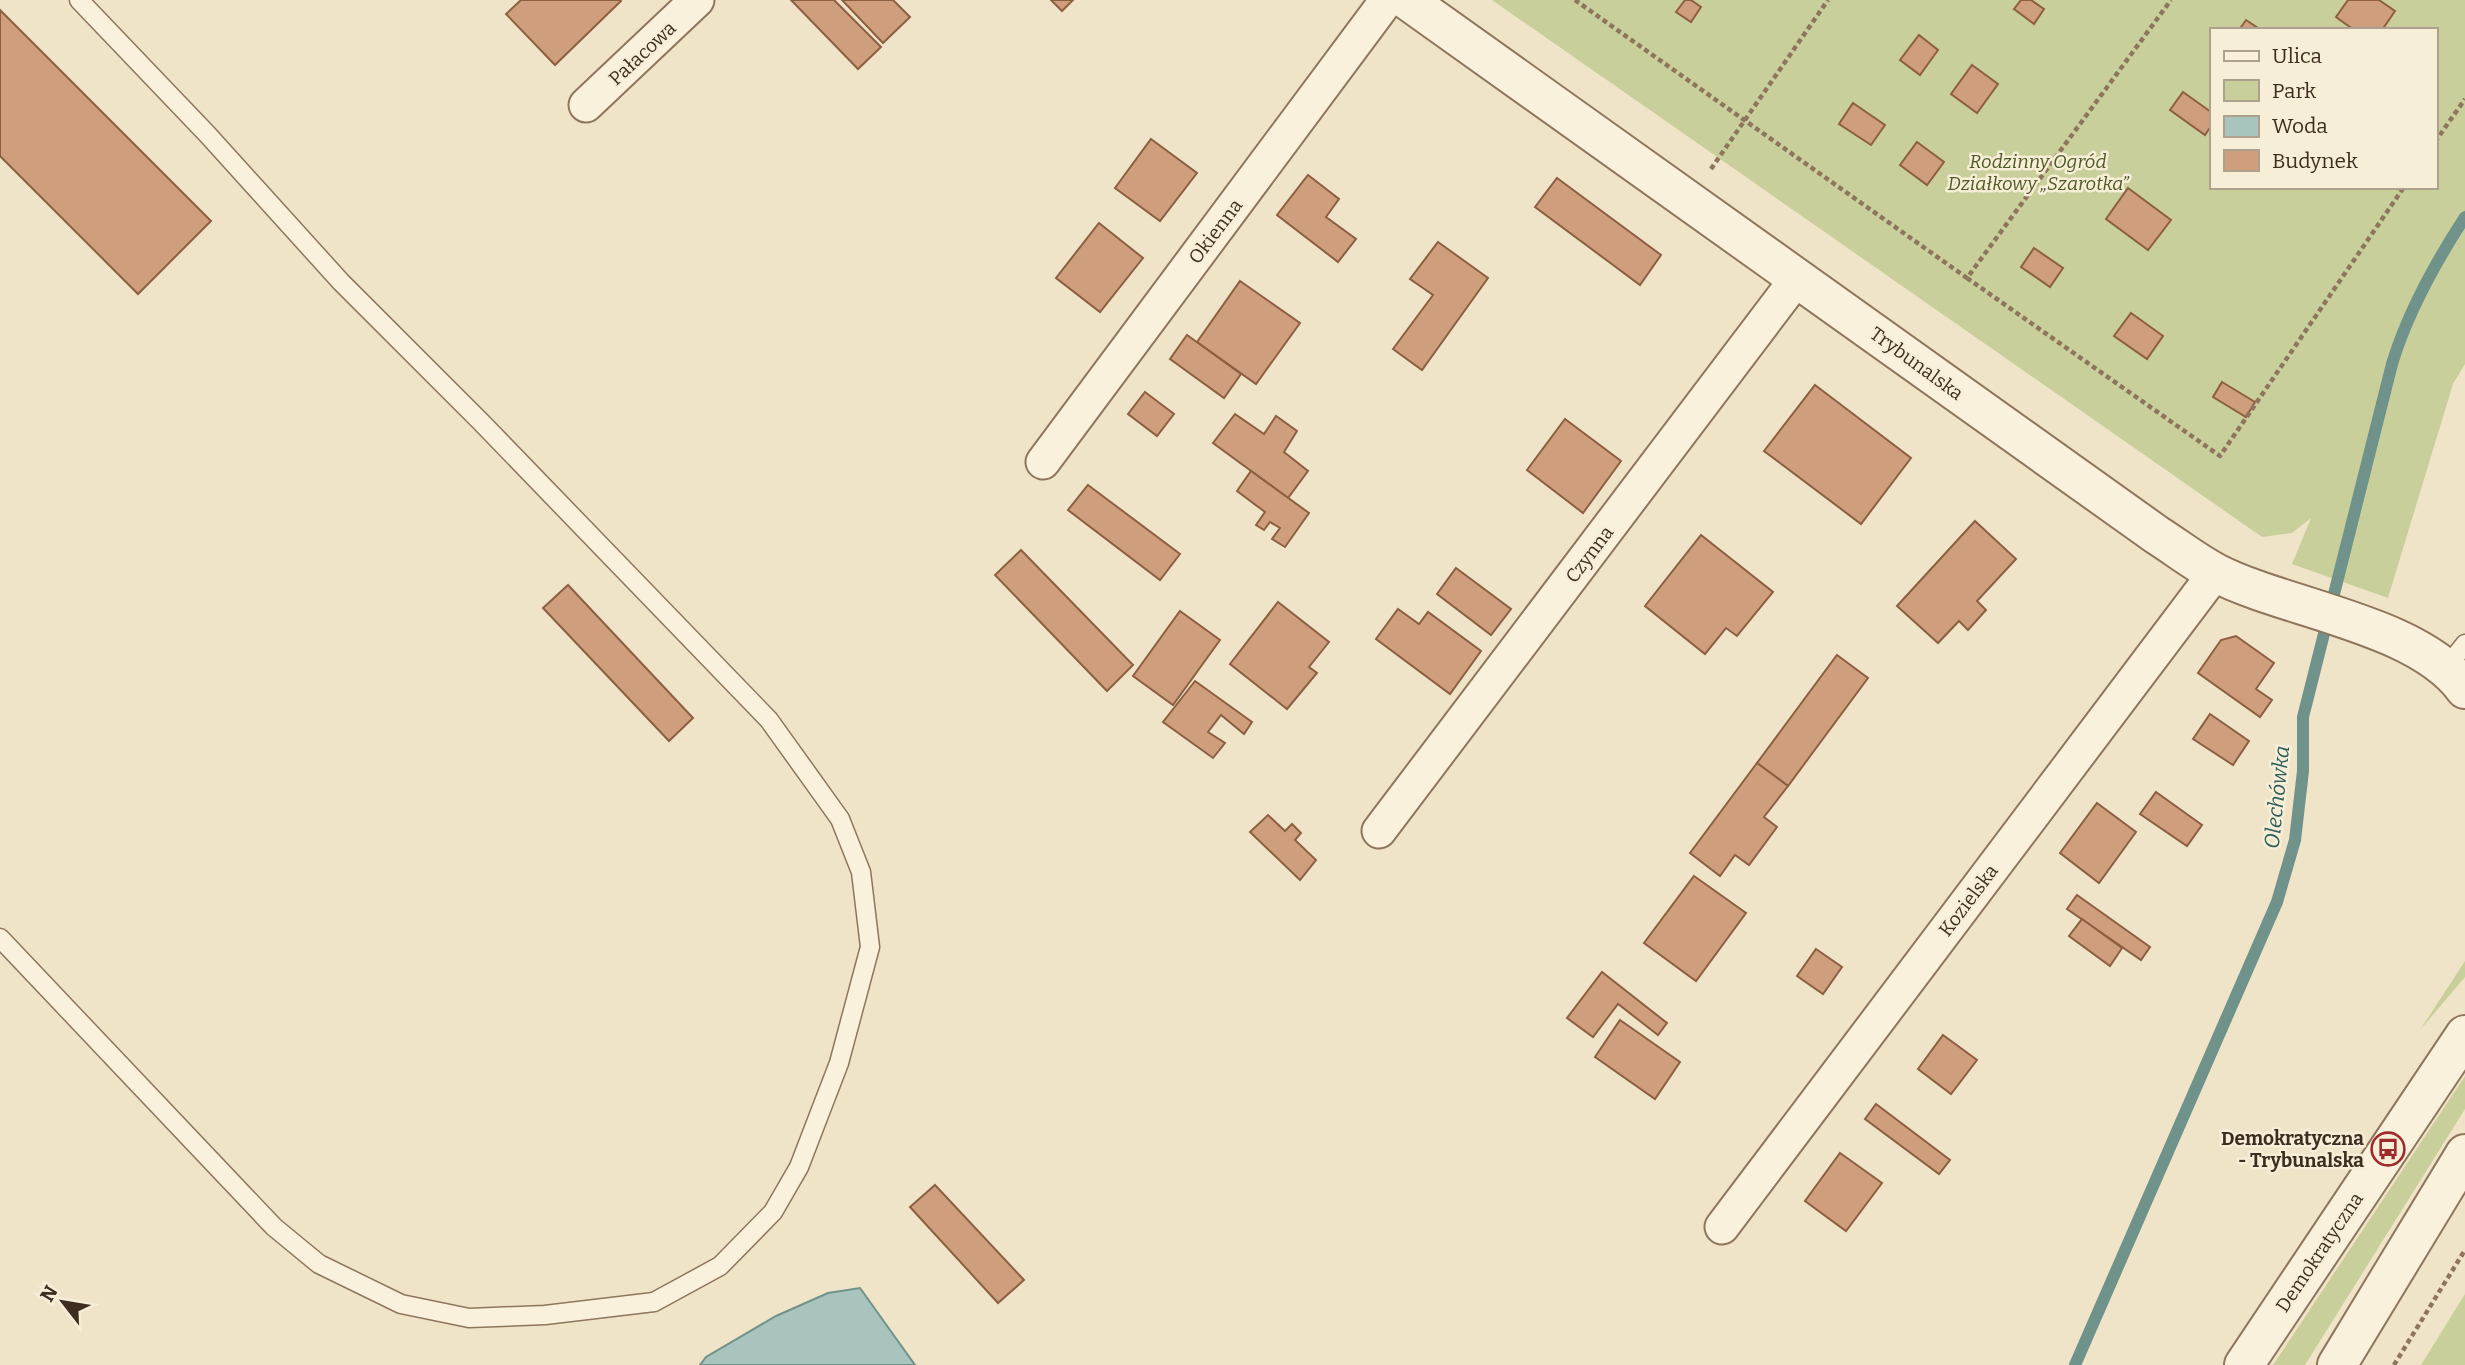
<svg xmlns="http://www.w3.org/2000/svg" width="2465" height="1365" font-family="Bitter,serif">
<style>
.green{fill:#c9cf9b;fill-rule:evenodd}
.water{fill:#a9c4bc;stroke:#6f938a;stroke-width:2}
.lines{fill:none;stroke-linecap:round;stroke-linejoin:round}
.stream{stroke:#6f938a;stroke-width:12}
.building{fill:#cf9f7d;stroke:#8d5f41;stroke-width:2}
.service-casing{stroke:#8d765c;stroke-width:21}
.minor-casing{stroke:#8d765c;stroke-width:37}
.tertiary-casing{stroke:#8d765c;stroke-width:42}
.path{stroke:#8d765c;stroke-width:4.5;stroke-dasharray:5 3.5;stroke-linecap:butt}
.service{stroke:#faf1dc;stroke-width:18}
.minor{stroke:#faf1dc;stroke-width:33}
.tertiary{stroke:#faf1dc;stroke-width:38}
.labels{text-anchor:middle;stroke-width:5;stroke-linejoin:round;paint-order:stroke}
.street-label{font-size:19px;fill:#3d2e20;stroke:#f7eed8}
.park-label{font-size:19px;font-style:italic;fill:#4d5a26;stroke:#f7eed8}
.poi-label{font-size:19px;font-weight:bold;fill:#3d2e20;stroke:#f7eed8;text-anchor:end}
.water-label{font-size:21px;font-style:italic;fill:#2f5d5a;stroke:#f7eed8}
</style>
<rect width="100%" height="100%" fill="#f0e4c8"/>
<g class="green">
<path d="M1492 0H2465V364L2453 384 2388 598 2292 564 2311 518 2292 533 2262 537ZM2211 30H2435V187H2211Z"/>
<path d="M2465 961V977L2420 1030Z"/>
<path d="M2465 1076V1109L2305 1365H2273Z"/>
<path d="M2465 1294V1365H2421Z"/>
</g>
<path class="water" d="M860 1288 915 1365H700L706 1357 776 1316 828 1293Z"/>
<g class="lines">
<path class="stream" d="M2075 1365 2277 902 2295 840 2303 771V717L2392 364C2408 311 2435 263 2465 217"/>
</g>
<g class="building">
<path d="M521 0H620L621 1 555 65 506 14Z"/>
<path d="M791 0H834L881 47 858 69Z"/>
<path d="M842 0H893L910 17 883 43Z"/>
<path d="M1051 0H1073L1062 11Z"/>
<path d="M1685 0H1691L1701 7 1691 22 1676 12Z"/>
<path d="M2021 0H2031L2044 9 2034 24 2014 9Z"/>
<path d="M2348 0H2379L2395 11 2382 30H2354L2336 17Z"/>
<path d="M0 10 211 221 138 294 0 156Z"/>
<path d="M2246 20 2261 30H2239Z"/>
<path d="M1919 35 1938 50 1920 75 1900 60Z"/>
<path d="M1972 65 1998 84 1977 113 1951 94Z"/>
<path d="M2183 92 2211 112V126L2205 135 2170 110Z"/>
<path d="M1853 103 1885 125 1871 145 1839 124Z"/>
<path d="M1151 139 1197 173 1160 221 1115 188Z"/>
<path d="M1917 142 1944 162 1927 185 1900 165Z"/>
<path d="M1308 175 1339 199 1326 217 1356 239 1338 262 1277 215Z"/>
<path d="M1557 178 1661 255 1640 285 1535 207Z"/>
<path d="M2128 188 2171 220 2148 250 2106 219Z"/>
<path d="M1099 223 1143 258 1100 312 1056 278Z"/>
<path d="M1438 242 1488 278 1422 370 1393 349 1433 295 1410 279Z"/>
<path d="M2034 248 2063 268 2050 287 2021 267Z"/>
<path d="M1240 281 1300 323 1256 384 1197 342Z"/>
<path d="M2131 313 2163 336 2147 359 2114 336Z"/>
<path d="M1187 335 1241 374 1224 398 1170 359Z"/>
<path d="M2222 382 2255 402 2246 417 2213 397Z"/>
<path d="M1815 385 1911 458 1861 524 1764 451Z"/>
<path d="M1145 392 1174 414 1157 436 1128 414Z"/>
<path d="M1235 414 1264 434 1276 416 1297 431 1284 452 1308 471 1288 498 1213 443Z"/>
<path d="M1565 419 1621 461 1583 513 1527 470Z"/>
<path d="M1251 471 1309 513 1285 547 1272 539 1280 528 1270 522 1264 530 1256 525 1265 512 1237 491Z"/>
<path d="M1088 485 1180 554 1160 580 1068 510Z"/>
<path d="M1975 521 2016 559 1977 601 1986 610 1968 630 1959 621 1938 643 1897 606Z"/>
<path d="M1701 535 1773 592 1737 636 1726 628 1705 654 1645 606Z"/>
<path d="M1021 550 1133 665 1107 691 995 575Z"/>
<path d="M1456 568 1511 609 1491 635 1437 594Z"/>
<path d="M568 585 693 718 669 741 543 608Z"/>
<path d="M1278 602 1329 642 1309 667 1317 673 1287 709 1230 664Z"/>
<path d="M1398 609 1419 624 1428 612 1481 651 1450 694 1376 639Z"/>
<path d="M1180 611 1220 640 1173 705 1133 676Z"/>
<path d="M2236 636 2274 663 2256 689 2272 700 2260 717 2198 673 2221 640Z"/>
<path d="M1837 655 1868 678 1788 786 1757 763Z"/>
<path d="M1195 681 1252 722 1244 734 1221 715 1208 732 1225 743 1213 758 1163 722Z"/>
<path d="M2210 714 2249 741 2233 765 2193 739Z"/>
<path d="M1757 763 1788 786 1764 817 1777 827 1749 865 1735 855 1720 876 1690 853Z"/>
<path d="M2156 792 2202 825 2187 846 2140 814Z"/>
<path d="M2097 803 2136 832 2099 883 2060 853Z"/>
<path d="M1268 815 1285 831 1292 824 1301 833 1295 840 1316 860 1300 880 1250 832Z"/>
<path d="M1694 876 1746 913 1696 981 1644 943Z"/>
<path d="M2077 895 2150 947 2141 960 2067 909Z"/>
<path d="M2082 919 2122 948 2110 966 2069 936Z"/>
<path d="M1816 949 1842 967 1823 994 1797 976Z"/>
<path d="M1602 972 1667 1023 1658 1035 1618 1004 1593 1037 1567 1018Z"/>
<path d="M1620 1020 1680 1062 1655 1099 1595 1057Z"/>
<path d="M1943 1035 1977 1060 1951 1094 1918 1069Z"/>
<path d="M1876 1104 1950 1160 1939 1174 1865 1119Z"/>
<path d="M1840 1153 1882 1183 1846 1231 1805 1201Z"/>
<path d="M935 1185 1024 1280 998 1303 910 1207Z"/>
</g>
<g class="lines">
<defs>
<g id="service">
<path d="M2446 668 2465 644"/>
<path d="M0 938 274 1227 319 1264 401 1304 469 1318 545 1315 654 1302 720 1266 773 1212 799 1167 839 1063 870 947 861 872 840 819 769 720 482 423 341 282 208 135 79 0"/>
</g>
<g id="minor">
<path d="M586 105 697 0"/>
<path d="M1043 462 1387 0"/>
<path d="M1379 831 1798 277"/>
<path d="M1722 1227 2215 573"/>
</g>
<g id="tertiary">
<path d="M1407 0 2157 535C2176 547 2195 562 2216 573 2286 609 2418 624 2465 689"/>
<path d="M2244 1365 2465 1035"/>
<path d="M2337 1365 2465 1154"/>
</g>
</defs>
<use href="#service" class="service-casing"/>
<use href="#minor" class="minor-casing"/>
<use href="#tertiary" class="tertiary-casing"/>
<g class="path">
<path d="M1575 0 1967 278 2171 0"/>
<path d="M2435 142 2465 99"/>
<path d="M1711 169 1828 0"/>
<path d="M1967 278 2220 456 2404 187"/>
<path d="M2394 1365 2465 1250"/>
</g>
<use href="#service" class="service"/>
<use href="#minor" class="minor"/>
<use href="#tertiary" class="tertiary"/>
</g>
<defs>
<symbol id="bus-ring" viewBox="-11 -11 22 22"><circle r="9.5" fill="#f7eed8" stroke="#9e2a2b" stroke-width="1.5"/><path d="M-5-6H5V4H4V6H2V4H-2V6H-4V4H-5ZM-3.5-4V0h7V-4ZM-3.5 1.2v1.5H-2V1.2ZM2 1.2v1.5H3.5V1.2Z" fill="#9e2a2b"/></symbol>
</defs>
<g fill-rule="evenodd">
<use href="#bus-ring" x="2369" y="1130" width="38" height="38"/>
</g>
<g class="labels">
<g class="street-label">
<text transform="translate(642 53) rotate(-43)" y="7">Pałacowa</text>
<text transform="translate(1215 231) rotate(-53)" y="7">Okienna</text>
<text transform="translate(1917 363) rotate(36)" y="7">Trybunalska</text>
<text transform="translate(1589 554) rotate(-53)" y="7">Czynna</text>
<text transform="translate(1968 900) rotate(-53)" y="7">Kozielska</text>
<text transform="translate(2319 1252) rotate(-56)" y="7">Demokratyczna</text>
</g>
<g class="park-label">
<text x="2038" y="168">Rodzinny Ogród<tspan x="2038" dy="22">Działkowy „Szarotka”</tspan></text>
</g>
<g class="poi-label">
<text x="2364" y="1145">Demokratyczna<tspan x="2364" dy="22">- Trybunalska</tspan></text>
</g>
<g class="water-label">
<text transform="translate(2277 797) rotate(-84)" y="7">Olechówka</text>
</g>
</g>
<rect x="2210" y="28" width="228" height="161" fill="#f7eed8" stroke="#ada18e" stroke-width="2"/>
<rect x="2224" y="51" width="35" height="10" fill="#faf1dc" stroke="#ada18e" stroke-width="2"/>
<text x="2272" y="63" font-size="21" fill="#3d2e20">Ulica</text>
<rect x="2224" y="80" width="35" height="21" fill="#c9cf9b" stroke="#ada18e" stroke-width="2"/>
<text x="2272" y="98" font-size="21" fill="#3d2e20">Park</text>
<rect x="2224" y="116" width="35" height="21" fill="#a9c4bc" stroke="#ada18e" stroke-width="2"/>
<text x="2272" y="133" font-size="21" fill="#3d2e20">Woda</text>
<rect x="2224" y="150" width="35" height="21" fill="#cf9f7d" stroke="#ada18e" stroke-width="2"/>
<text x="2272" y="168" font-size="21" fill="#3d2e20">Budynek</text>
<g transform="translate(63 1302) rotate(301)" stroke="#f7eed8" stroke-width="5" paint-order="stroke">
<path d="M0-5L12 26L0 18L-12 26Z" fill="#3d2e20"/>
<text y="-10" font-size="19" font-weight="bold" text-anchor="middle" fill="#3d2e20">N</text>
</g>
</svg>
